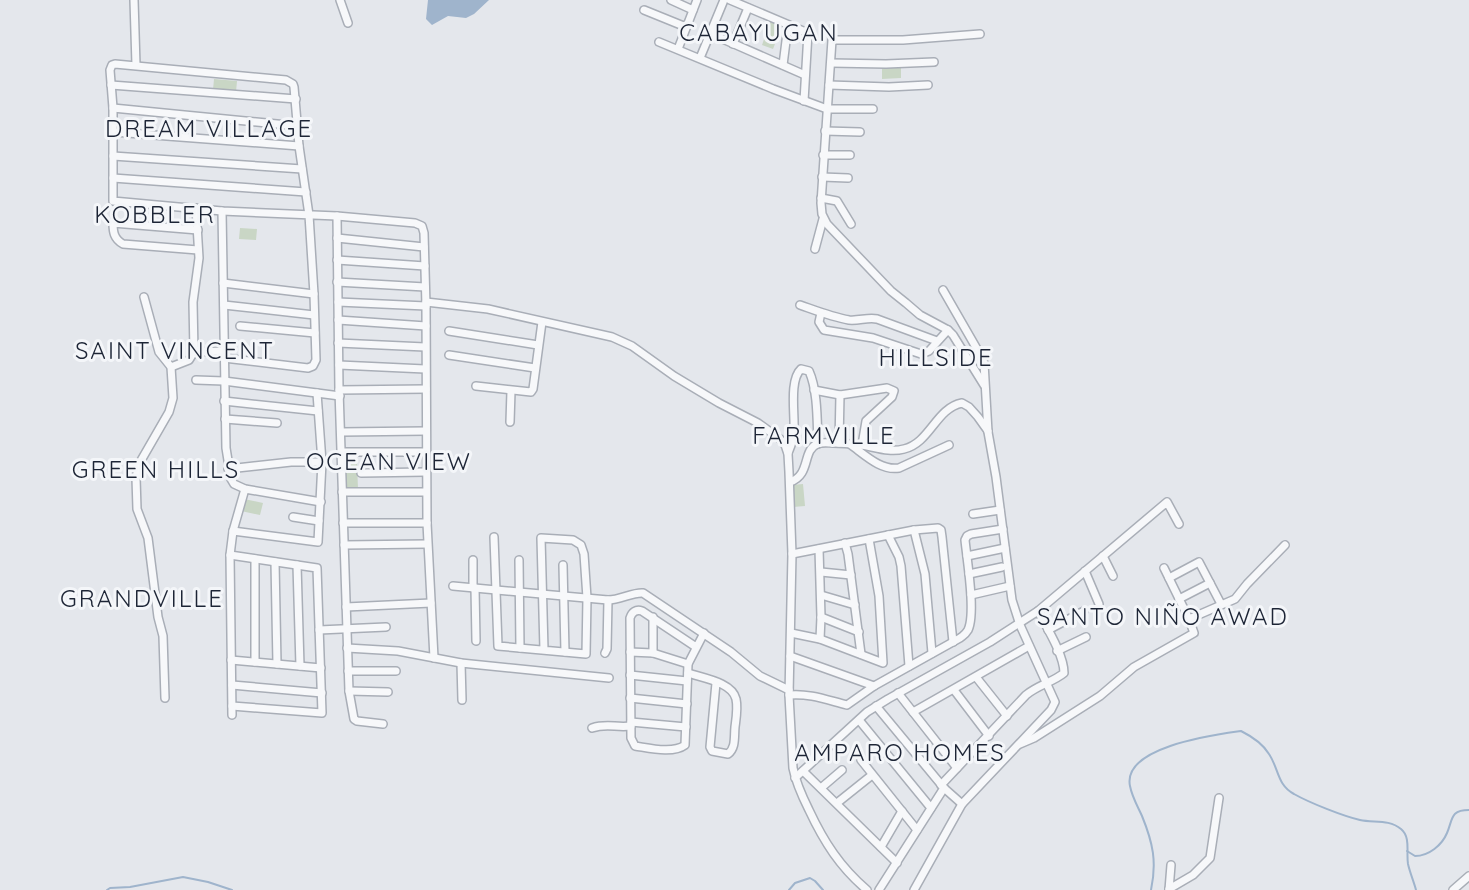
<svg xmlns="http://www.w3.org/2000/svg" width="1469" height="890" font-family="Quicksand,sans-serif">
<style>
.green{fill:#c9d6c5}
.water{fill:#9fb4cc}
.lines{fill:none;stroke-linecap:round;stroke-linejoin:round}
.stream{stroke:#9fb4cc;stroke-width:2}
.minor-casing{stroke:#a9aeb7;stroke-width:10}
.minor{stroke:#f7f8fa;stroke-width:7}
.labels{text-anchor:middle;stroke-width:6;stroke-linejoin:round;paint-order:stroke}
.neighbourhood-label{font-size:24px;letter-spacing:2px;fill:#1d2536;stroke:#f4f6f9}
</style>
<rect width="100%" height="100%" fill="#e4e7ec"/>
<g class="green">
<path d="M770 22 782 26 773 49 762 45Z"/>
<path d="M901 68V78L882 79V68Z"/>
<path d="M214 79 237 81 236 92 213 90Z"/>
<path d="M240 228 257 229 256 240 239 239Z"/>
<path d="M344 462H357L358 489H344Z"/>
<path d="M803 484 805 506 793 507 792 485Z"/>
<path d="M244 499 263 503 260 515 241 511Z"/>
</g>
<path class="water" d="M428 0H489L474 14 466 18 448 16 432 25 426 19Z"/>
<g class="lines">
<g class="stream">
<path d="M1407 851 1415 856C1429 856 1442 845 1447 833 1453 819 1450 810 1469 810"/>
<path d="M107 890 110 888 130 887 183 877 208 882 232 890"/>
<path d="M789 890 795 883 810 878 815 881 823 890"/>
<path d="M1151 890C1157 862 1153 843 1142 816 1138 807 1132 797 1130 786 1122 747 1213 735 1241 731 1251 736 1263 744 1269 754 1279 769 1277 785 1294 794 1310 803 1343 816 1360 820 1374 823 1389 819 1401 829 1411 837 1406 853 1408 864 1410 873 1414 882 1416 890"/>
</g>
<defs>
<g id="minor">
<path d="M134 0 136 65"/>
<path d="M340 0 348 23"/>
<path d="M671 0 693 10"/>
<path d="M730 0 808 33 804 101"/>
<path d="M644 10 686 27"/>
<path d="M709 33 805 75"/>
<path d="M980 34 903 40H832L821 203 822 214 827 224 891 291 906 303 920 315 948 330 953 335 984 385"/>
<path d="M659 42 773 89 827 109H873"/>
<path d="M733 44 748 8"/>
<path d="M678 49 697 0"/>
<path d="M700 58 724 0"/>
<path d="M831 63 886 64 934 62"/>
<path d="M783 65 788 25"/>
<path d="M111 85 296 99"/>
<path d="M829 85 889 87 928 85"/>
<path d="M113 108 298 126"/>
<path d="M825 131 860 132"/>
<path d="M114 132 299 146"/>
<path d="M823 155H850"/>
<path d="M113 156 302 169"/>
<path d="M822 177 848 178"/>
<path d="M113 178 306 192"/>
<path d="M821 198 837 201 851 224"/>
<path d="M222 211 226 448 231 479 234 484 245 489 321 502"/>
<path d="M337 216 339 390 349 691 354 719 357 721 383 724"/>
<path d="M198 230 113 223C113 232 114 239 123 244L198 250"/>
<path d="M337 238 424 247"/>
<path d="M815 249 823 219"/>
<path d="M337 260 425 266"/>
<path d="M337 282 425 287"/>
<path d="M223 283 314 294"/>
<path d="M144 297 159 352 171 367 173 398 169 412 139 464 136 478 137 509 148 538 158 617 163 636 165 698"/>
<path d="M338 302 426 306"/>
<path d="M426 302 488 309 612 337 632 346 674 376 719 403 758 423 780 439 785 445 788 454 789 472 792 554 789 695 793 768C796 783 802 796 809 810 824 842 840 867 867 890"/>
<path d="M224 305 314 315"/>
<path d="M800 305C817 311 832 317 849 320 859 321 868 317 877 319L937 341"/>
<path d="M821 313 819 322 824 330 873 338 921 354 929 351 948 330"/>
<path d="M338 320 426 326"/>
<path d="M240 326 315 333"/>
<path d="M449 331 538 345"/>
<path d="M338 343 425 347"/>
<path d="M194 352 224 351"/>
<path d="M449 355 535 368"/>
<path d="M224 358 308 368 313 366 316 360 314 294 309 215 299 146 294 87 293 84 286 80 115 64 112 65 110 70 113 108V201L222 211 337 216 415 223 422 226 424 233 426 306 427 523 434 658"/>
<path d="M339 365 425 369"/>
<path d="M171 367 189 360 194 352 193 302 199 258 196 208"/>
<path d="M196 380 224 381 340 396"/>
<path d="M476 386 531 392 533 389 542 322"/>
<path d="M339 390 426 389"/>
<path d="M814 390 840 395 887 388 894 391 892 397 866 421 862 445"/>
<path d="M224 401 318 411"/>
<path d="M225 419 277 423"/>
<path d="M510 422 511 391"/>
<path d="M341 432 426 431"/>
<path d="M839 443 840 395"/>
<path d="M851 445C865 455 881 471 899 468L949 445"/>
<path d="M341 452H426"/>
<path d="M788 453C791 446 794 439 794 431 795 414 789 380 801 369L809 371C818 391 817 422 818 444"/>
<path d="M228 469 291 462H322"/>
<path d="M361 473 426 472"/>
<path d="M790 482C811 475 802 451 817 444 822 442 828 443 833 443 842 443 852 444 861 445 875 447 889 453 904 449 930 443 936 408 962 403L969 407 978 417 988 431"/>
<path d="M342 492H426"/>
<path d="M973 514 1000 510"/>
<path d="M293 517 319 521"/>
<path d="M343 523H427"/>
<path d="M914 530 925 574 932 653"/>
<path d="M233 531 318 542 322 462 317 393"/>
<path d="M888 535 899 557 901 566 909 666"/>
<path d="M494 537 498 646 586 654 587 598 584 554 581 545 573 540 541 538 544 650"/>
<path d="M845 543 848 554 861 654"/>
<path d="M344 545 427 544"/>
<path d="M819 549 821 617 820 639"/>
<path d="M792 554 914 530 938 528 941 530 942 537 953 642"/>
<path d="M230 555 317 568 322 713 232 706"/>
<path d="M967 556 1005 548"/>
<path d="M1103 556 1113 576"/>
<path d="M519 560 520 648"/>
<path d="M275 562 277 664"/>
<path d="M297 565 300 666"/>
<path d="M563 565 565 652"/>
<path d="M1085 571 1099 604"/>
<path d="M821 572 851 575"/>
<path d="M969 574 1002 567"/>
<path d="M1169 578 1199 562 1221 604"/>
<path d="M453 586 608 600C620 600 633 592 643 593L731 652 760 676 789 690"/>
<path d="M473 588V560"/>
<path d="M475 588 476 641"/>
<path d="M821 595 855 605"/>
<path d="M971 595 1010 586"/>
<path d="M1179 599 1210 583"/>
<path d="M346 607 431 603"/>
<path d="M653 617V653"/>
<path d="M821 617 859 632"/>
<path d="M1189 619 1235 599 1247 584 1285 545"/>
<path d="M319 630 386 627"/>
<path d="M1048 630 1084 611"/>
<path d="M791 633 820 639 883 663 879 596 869 539"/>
<path d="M696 647 642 611C636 609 632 612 630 618L631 738 635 746C649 748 673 754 685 745L688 664 704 633"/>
<path d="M347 648 398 651 461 663 609 678"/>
<path d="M1057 651 1086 637"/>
<path d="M630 652 653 653 688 664"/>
<path d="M605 653 607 649 608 600"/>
<path d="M790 656 874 686"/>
<path d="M231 660 321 668"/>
<path d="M255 662V559"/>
<path d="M461 663 462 700"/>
<path d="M348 671H396"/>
<path d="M688 673C702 678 732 682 736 699 738 708 736 719 735 727 734 737 736 748 728 754L712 751 710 747 716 683"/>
<path d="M630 675 687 681"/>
<path d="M976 677 1007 716"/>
<path d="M232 685 322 693"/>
<path d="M954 690 989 736"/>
<path d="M349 691 388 692"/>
<path d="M898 693 957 768"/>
<path d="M789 695C809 693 827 700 847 705L874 686 960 638C964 635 965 635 968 630 976 613 967 560 965 540L967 536 971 534 1003 529"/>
<path d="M630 698 687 704"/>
<path d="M876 706 944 788 962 804"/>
<path d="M913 712 1029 646"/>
<path d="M232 715 230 555 233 531 245 489"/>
<path d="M859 720 931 808"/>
<path d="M631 722 686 727"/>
<path d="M592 728C607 723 616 728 631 726"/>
<path d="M1020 744 1034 738 1100 696 1134 667 1194 633 1189 619 1164 568"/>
<path d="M861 760 917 830"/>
<path d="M803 771 897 863"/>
<path d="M795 778 867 712 888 699 990 642 1038 611 1167 502 1179 524"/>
<path d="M941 785 1026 695C1038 685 1053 682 1064 673 1064 655 1047 628 1038 611"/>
<path d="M821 788 842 770"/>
<path d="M837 803 872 775"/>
<path d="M881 847 902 811"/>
<path d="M1169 889 1193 875 1210 858 1219 798"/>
<path d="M879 890 944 788"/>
<path d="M914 890 962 804 1051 710 1055 702 1020 625 1012 600 996 477 988 432 984 363 981 356 943 290"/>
<path d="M1169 890 1171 865"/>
<path d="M1453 890 1469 876"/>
</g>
</defs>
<use href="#minor" class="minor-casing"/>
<use href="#minor" class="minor"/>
</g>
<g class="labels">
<g class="neighbourhood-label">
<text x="759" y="41">CABAYUGAN</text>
<text x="209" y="137">DREAM VILLAGE</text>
<text x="155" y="223">KOBBLER</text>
<text x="175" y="359">SAINT VINCENT</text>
<text x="936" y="366">HILLSIDE</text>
<text x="824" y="444">FARMVILLE</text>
<text x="389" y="470">OCEAN VIEW</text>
<text x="156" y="478">GREEN HILLS</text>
<text x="142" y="607">GRANDVILLE</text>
<text x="1163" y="625">SANTO NIÑO AWAD</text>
<text x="900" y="761">AMPARO HOMES</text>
</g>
</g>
</svg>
